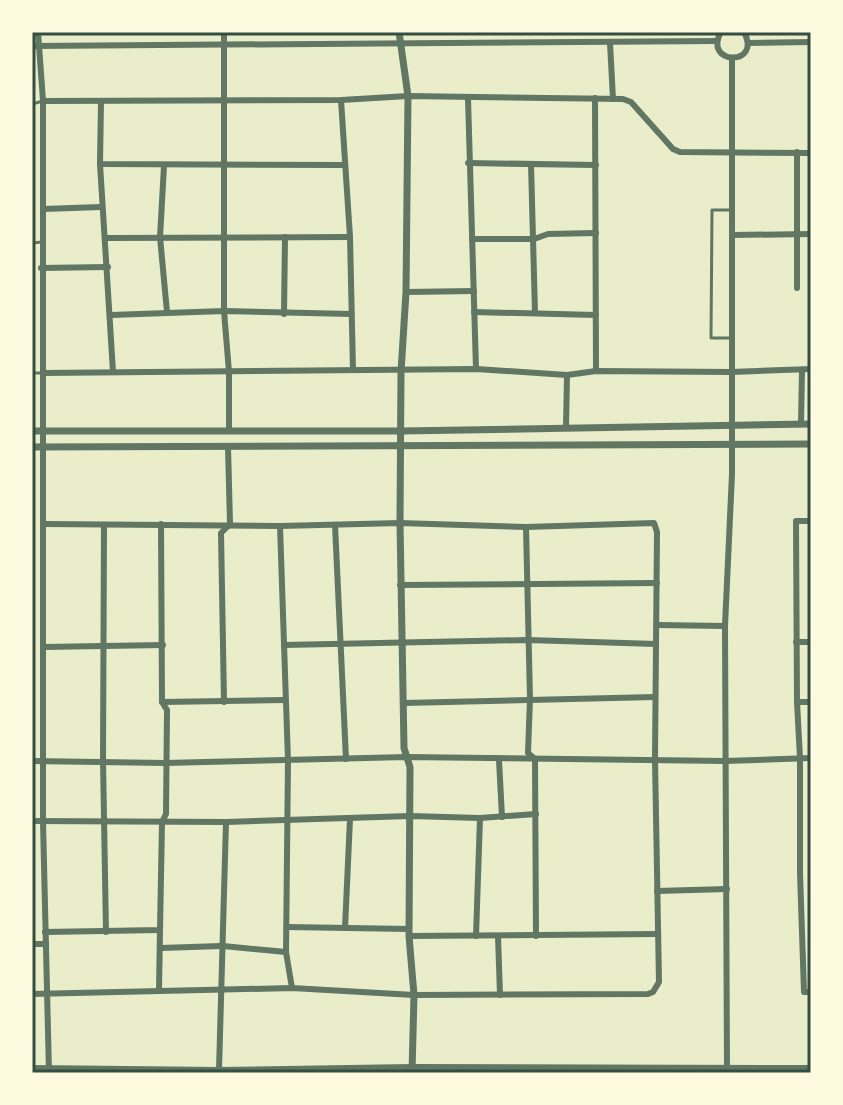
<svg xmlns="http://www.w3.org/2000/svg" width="843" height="1105" font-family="'PT Sans Narrow',sans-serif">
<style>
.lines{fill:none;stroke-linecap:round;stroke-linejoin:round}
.service{stroke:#617663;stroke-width:3}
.minor{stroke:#617663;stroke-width:6}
.tertiary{stroke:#617663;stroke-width:7}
.neatline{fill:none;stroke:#344e41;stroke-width:3}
</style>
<rect width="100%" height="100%" fill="#e9edc9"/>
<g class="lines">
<g class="service">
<path d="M32 104 43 101"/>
<path d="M729 210H712L711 338H729"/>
<path d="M32 243 42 242"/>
<path d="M32 373H43"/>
</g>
<g class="minor">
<path d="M38 32 43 101V822L49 1073"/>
<path d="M224 32V311L229 372V431"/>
<path d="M721 32C702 65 763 67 744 32"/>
<path d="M610 43 613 99"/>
<path d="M749 43 811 42"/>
<path d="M32 46 717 41"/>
<path d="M468 98 476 369"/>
<path d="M595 98 596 371"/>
<path d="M341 100 350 237 353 370"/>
<path d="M43 101 341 100 408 96 623 99 631 102 673 149 680 152 811 153"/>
<path d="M101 101 100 164 345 165"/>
<path d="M468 163 596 165"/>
<path d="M100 164 113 372"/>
<path d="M531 164 535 313"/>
<path d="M164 166 160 237 167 312"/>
<path d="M43 209 101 207"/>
<path d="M733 235 811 234"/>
<path d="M106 238 350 237"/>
<path d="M472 239H534L548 234 596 233"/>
<path d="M41 268 108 267"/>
<path d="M797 288V152"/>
<path d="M406 292 474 291"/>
<path d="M474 312 596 315"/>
<path d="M284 314 285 237"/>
<path d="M111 315 224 311 351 314"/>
<path d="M43 373 476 369 567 375 596 371 731 372 811 369"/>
<path d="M801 424 802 370"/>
<path d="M566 427 567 375"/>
<path d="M811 521H796L797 702 800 758V873L804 992H811"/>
<path d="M104 525 103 760 106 932"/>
<path d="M335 525 346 759"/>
<path d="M280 526 288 761 286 952 292 988"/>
<path d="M526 527 530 699 528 753 535 759 536 936"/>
<path d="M400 585 657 583"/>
<path d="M657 625 725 626"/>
<path d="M796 642H811"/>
<path d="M284 645 528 640 656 644"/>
<path d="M44 647 163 645"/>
<path d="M162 702 285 700"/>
<path d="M224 702 221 533 230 524 228 446"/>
<path d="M797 702H811"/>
<path d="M404 703 655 697"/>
<path d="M499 760 502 817"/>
<path d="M32 761 165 763 406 757 725 761 811 758"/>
<path d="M32 821 226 822 410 816 480 818 536 814"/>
<path d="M657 891 727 889"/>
<path d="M287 927 409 929"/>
<path d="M345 928 350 819"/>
<path d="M45 932 160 930 162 822 166 814 167 710 162 702 161 524"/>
<path d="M409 936 657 934"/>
<path d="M476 936 480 818"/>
<path d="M498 936 500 995"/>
<path d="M32 944H46"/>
<path d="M223 946 286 952"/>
<path d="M161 948 221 946"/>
<path d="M159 990 160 930"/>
<path d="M32 994 292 988 414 995 648 994 653 992 659 982 655 759 657 532 654 523 526 527 400 523 280 526 45 524"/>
<path d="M32 1068 219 1070 412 1067 811 1068"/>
<path d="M219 1070 226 822"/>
<path d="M727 1073 725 626 732 474V58"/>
</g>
<g class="tertiary">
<path d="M399 32 408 96 406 292 401 372 400 523 404 748 410 767 409 936 414 995 412 1073"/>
<path d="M32 431H401L811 424"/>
<path d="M32 447 811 444"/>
</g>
</g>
<rect width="843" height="1105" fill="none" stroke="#fefae0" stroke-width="68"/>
<rect x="34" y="34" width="775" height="1037" class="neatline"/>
</svg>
